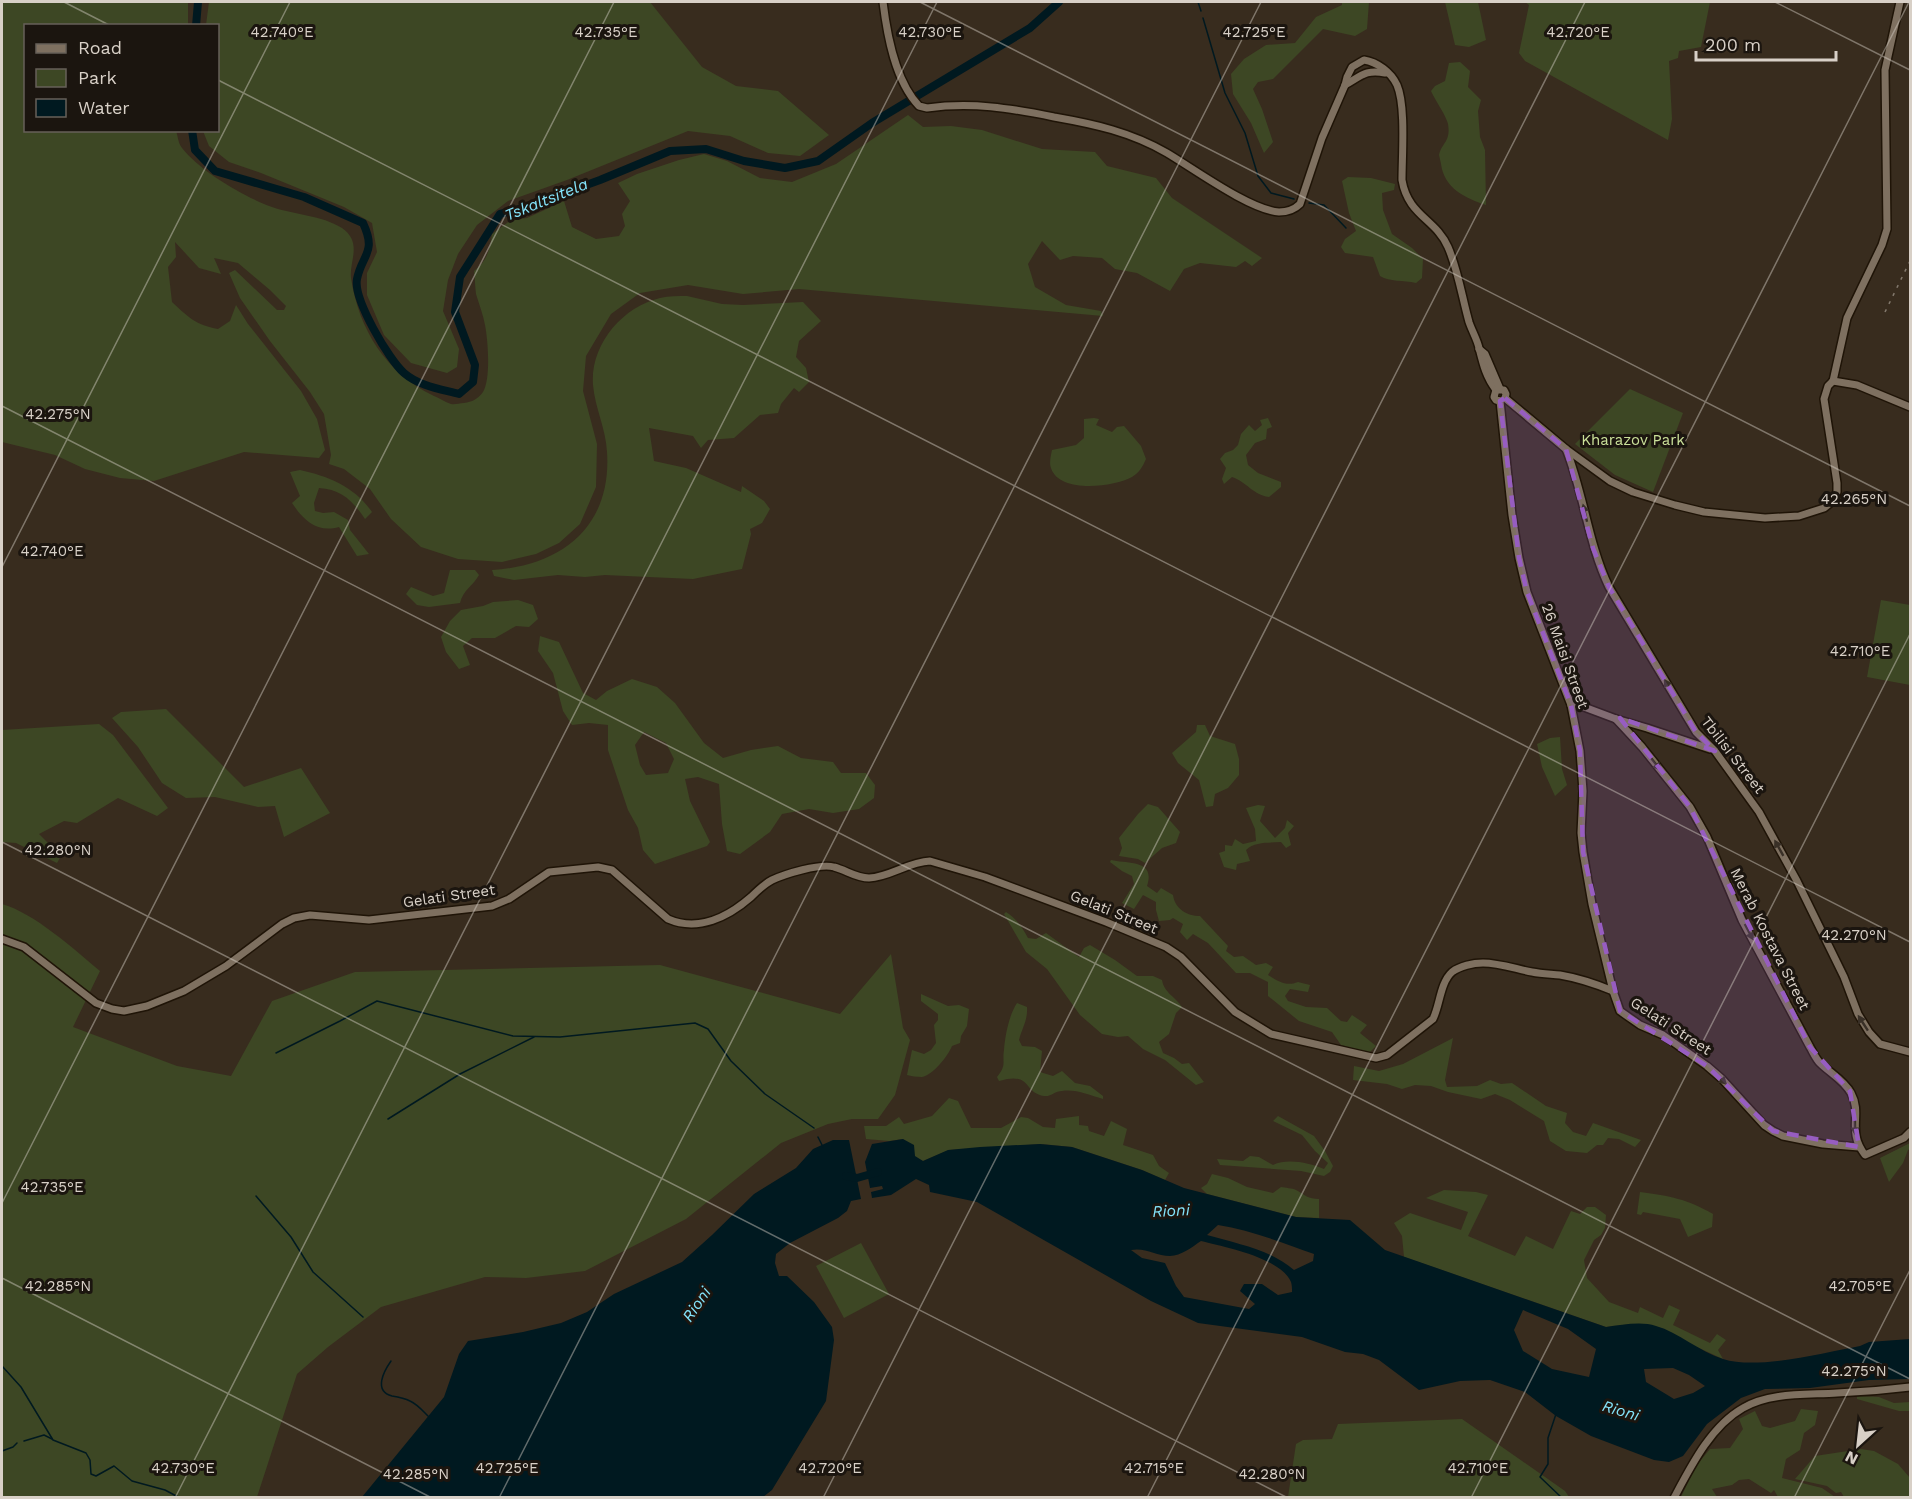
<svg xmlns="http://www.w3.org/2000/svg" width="1912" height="1499" font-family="'Work Sans',sans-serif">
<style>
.green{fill:#3d4724;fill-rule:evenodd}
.water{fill:#001920;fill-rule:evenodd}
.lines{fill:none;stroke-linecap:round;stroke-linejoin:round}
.stream{stroke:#001920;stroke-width:1.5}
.river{stroke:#001920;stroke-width:8}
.secondary-casing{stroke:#1f1407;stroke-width:10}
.secondary{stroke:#7e7060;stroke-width:7}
.rail{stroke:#83796d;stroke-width:1.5;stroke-dasharray:3 6;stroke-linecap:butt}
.oneway{fill:#393027}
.marked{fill:#975dc1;fill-opacity:0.2;stroke:#975dc1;stroke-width:4.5;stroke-dasharray:12 8;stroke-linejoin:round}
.ticks{fill:none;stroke:#d8d0c7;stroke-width:1.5;stroke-opacity:0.45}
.labels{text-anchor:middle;stroke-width:6;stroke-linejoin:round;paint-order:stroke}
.park-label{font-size:15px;fill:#cbe19a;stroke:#1b150f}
.street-label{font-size:15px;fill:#d8d0c7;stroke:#1b150f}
.water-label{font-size:16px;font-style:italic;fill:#84e4fb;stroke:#1b150f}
.ticks-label{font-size:15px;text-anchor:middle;fill:#d8d0c7;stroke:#1b150f;stroke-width:6;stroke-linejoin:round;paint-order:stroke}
</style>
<rect width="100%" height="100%" fill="#382c1e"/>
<g class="green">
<path d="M2 2H188V25L26 26V130L176 131C178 136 178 143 182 148 200 171 244 197 272 207 295 215 321 215 342 228 363 243 349 261 351 278 359 330 386 373 434 396 439 398 445 402 451 404 455 405 459 403 464 403 472 402 478 399 483 392 491 379 488 340 485 325 483 314 479 304 476 294 475 286 475 279 474 271 487 261 490 250 492 234L511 220 527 218 564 201 572 227 596 239 619 236 625 226 622 214 630 201 618 183 637 174 679 160 704 154 727 161 760 178 792 182 836 164 908 115 923 127 951 126 982 130 1042 149 1095 152 1107 166 1156 178 1172 198 1262 258 1252 266 1245 261 1236 267 1200 263 1184 269 1170 291 1137 273 1115 269 1102 258 1073 256 1060 260 1042 241 1028 264 1035 287 1066 305 1101 311 1103 316 799 289 743 294 688 285 640 293 611 314 586 356 583 391 597 444 596 487 580 524 559 543 536 554 502 562 458 559 421 547 391 519 370 489 344 469 329 464 331 455 324 414 310 392 270 341 240 298 229 273 235 270 277 310H284L286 306 270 290 238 263 214 258 221 274 199 268 175 242 176 257 168 267 172 302C188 317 196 325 218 329L230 321 236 305 248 324 301 391 317 419 325 450 319 458 244 452 154 481 120 478 85 469 55 455 2 442Z"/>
<path d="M209 2H650L702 67 736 86 778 91 829 135 800 156 768 153 730 136 688 131 567 180 508 201 477 225 458 254 448 280 443 311 459 349 457 367 447 373 411 363 384 335 367 295V273L377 252 372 223 344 207 261 173 229 162 209 146 203 131 218 130V26L206 25Z"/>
<path d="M1342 2H1369L1367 29 1355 36 1323 29 1273 79 1258 82 1253 89 1262 109 1273 142 1264 153 1251 123 1233 94 1231 74 1244 59 1266 45 1295 43 1316 17 1342 5Z"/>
<path d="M1445 2H1478L1486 40 1469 47 1455 45Z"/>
<path d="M1525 2H1710L1701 47 1679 51 1678 58 1669 61 1672 119 1668 140 1525 61 1519 53 1529 5Z"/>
<path d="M1460 62 1470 71 1468 87 1481 100 1478 111 1480 137 1485 150 1486 205C1465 198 1444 188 1441 164 1441 163 1439 155 1439 155 1442 142 1451 142 1448 124 1447 117 1435 100 1431 91L1435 86 1445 81 1449 63Z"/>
<path d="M1348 177 1371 178 1395 184 1394 190 1382 193 1383 210 1392 234 1412 248 1423 259 1422 278 1416 283C1403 280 1390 282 1380 276L1373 257 1345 253 1341 247 1345 239 1356 231 1349 213 1342 181Z"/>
<path d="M687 296 722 304 743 305 803 302 821 321 799 341 796 357 806 368 809 382 799 392 794 388 781 404 778 413 760 415 734 438 708 440 701 448 693 436 649 428 654 461 686 468 741 492 742 486 764 501 770 509 762 523 750 529 751 534 742 569 693 579 605 575 585 577 558 575 514 580 494 576 492 570C562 566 612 526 607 452 606 429 595 408 593 385 590 345 622 307 660 298 669 296 679 296 687 296Z"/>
<path d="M1630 389 1683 413 1653 492 1615 475 1575 444Z"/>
<path d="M1094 418 1099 419 1096 425 1112 432 1117 427 1124 426 1141 446 1146 459C1143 466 1139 473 1132 477 1114 487 1059 494 1051 468 1049 463 1051 455 1052 450L1076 445 1084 438V419Z"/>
<path d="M1268 418 1272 427 1267 429 1266 439 1255 443 1246 455 1248 465 1258 473 1281 482V487L1269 497C1253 495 1247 482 1232 477L1224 484 1222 479 1226 468 1220 459 1225 453 1233 450 1238 445 1241 434 1249 425 1255 431 1262 425 1260 420Z"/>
<path d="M300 470C328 476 355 487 372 512L365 519C353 501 341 489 319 488L314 503 315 511 323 513 334 512 348 520 350 530 369 554 357 556 339 527C317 533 304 521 292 503L300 496 290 472Z"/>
<path d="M450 570H475L479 575C473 586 463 590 460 603L429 607 417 605 406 594 411 587 433 596 444 593Z"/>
<path d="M518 600 533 605 538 619 529 627 516 626 495 638H472L463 646 470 665 459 669 446 652 441 637 450 621 461 610 483 606 493 602Z"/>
<path d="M1881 600 1910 605V685L1867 677Z"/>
<path d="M540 636 559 642 583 693 596 700 607 691 632 679 657 687 675 703 704 743 723 758 751 750 778 746 801 758 833 762 841 773H866L875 785 874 798 859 809 833 813 809 809 782 814 770 832 740 854 727 851 722 824 719 784 698 777 685 779 690 801 710 842 707 846 655 864 643 850 638 828 628 810 608 750V725L589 723 572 725 563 711 553 673 538 651ZM644 732 666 743 674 759 668 773 646 775 640 765 635 745Z"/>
<path d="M166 709 244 787 301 768 330 813 284 837 275 806 258 807 215 797 186 798 162 783 138 747 112 718 121 712Z"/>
<path d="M99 724 113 735 168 808 157 816 118 798 77 823 64 821 39 834 61 856 57 863 16 843 2 842V730Z"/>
<path d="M1197 725H1205L1210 736 1235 744 1239 759V775L1228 788 1215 794 1213 806 1206 807 1199 780 1178 763 1172 753 1196 732Z"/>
<path d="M1560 737 1562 769 1567 785 1555 796 1542 767 1537 744 1550 738Z"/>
<path d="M1148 804 1158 807 1180 832 1176 843 1162 848 1145 863 1138 859 1119 856 1122 848 1119 838 1138 814Z"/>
<path d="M1258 805 1265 806 1260 821 1275 838 1285 828 1287 820 1294 826 1288 833 1291 845 1286 848 1281 842C1270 843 1255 841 1246 850L1250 861 1237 864 1236 870 1224 867 1219 853 1225 851V845L1232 846 1235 839 1243 844 1256 841 1255 829 1246 808Z"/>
<path d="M1111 860C1127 864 1156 859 1147 886L1157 893 1161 888 1173 895C1175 909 1187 916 1200 916L1228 946 1226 951 1234 957 1243 956 1256 965 1266 963 1273 967 1268 975C1278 981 1286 987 1298 982L1310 985 1308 992 1290 989 1285 996 1288 1001 1306 1007 1327 1008 1341 1021 1347 1022 1352 1015 1367 1025 1360 1033 1376 1046 1369 1053 1341 1045 1332 1032 1299 1021 1268 996V982L1250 973H1236L1208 943 1193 934 1187 940 1180 932 1183 924 1173 918 1170 920 1159 921 1156 910V902L1143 895 1134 909 1122 903 1134 884 1132 876 1122 871 1110 862Z"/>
<path d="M2 904C34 913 74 949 100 971L73 1027 177 1066 231 1076 272 1001 355 972 660 965 840 1014 891 954 903 1028 910 1040 895 1095 878 1119H852L828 1124 781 1143 686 1219 585 1271 526 1278 485 1277 381 1307 328 1347 297 1374 257 1497H2Z"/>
<path d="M1006 912C1017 919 1022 927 1028 938L1036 939 1046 933 1079 957 1084 948 1090 945 1115 960 1137 976H1153L1162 980C1164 993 1176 997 1182 1007L1176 1013 1169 1034 1159 1042 1163 1053 1174 1058 1182 1064 1189 1063 1204 1082 1196 1085 1165 1060 1143 1049 1128 1036 1118 1037 1102 1034 1080 1015 1047 969 1026 952 1004 914Z"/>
<path d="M921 994 948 1006 959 1005 969 1009 967 1026 961 1036 960 1043 952 1046C948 1056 933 1075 922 1077 917 1077 911 1076 907 1075L912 1050 924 1054 931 1050 936 1043 934 1025 938 1020V1014L921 1001Z"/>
<path d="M1017 1003 1027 1007C1028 1020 1022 1028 1019 1040L1022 1046 1035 1047 1042 1051 1040 1072 1053 1076 1062 1071 1075 1083 1090 1086 1103 1096V1099C1089 1095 1076 1089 1062 1091 1055 1091 1051 1097 1044 1096 1023 1093 1032 1071 999 1081L997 1077C1007 1065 1002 1063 1004 1050 1005 1036 1009 1015 1017 1003Z"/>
<path d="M1453 1038 1445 1080 1447 1087 1477 1086 1490 1080 1501 1084 1512 1083 1546 1106 1567 1113 1565 1123 1573 1132 1586 1136 1593 1123 1641 1140 1635 1147 1619 1139 1608 1138 1603 1145H1597L1587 1153 1566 1151 1550 1141 1544 1121 1510 1100 1495 1094 1481 1099 1448 1092 1431 1086 1415 1085 1402 1089 1387 1084 1353 1080 1354 1066 1379 1071 1403 1064Z"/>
<path d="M949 1098 958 1101 971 1128H1001L1021 1117 1028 1118 1043 1127 1055 1128 1056 1119 1079 1116V1125L1088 1126 1089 1131 1104 1136 1111 1121 1127 1129 1123 1145 1153 1155 1159 1166 1169 1173 1165 1180 1142 1170 1072 1147 1041 1144 949 1150 923 1161 914 1157 903 1139 889 1141 866 1139 864 1126H886L899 1117 904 1124 932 1116Z"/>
<path d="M1278 1116 1314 1136 1325 1151 1333 1166 1330 1172 1324 1176 1301 1171 1220 1165 1217 1159 1243 1161 1250 1156 1259 1157 1273 1165C1288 1158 1309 1163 1324 1169L1328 1163 1315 1151 1302 1135 1273 1121Z"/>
<path d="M1910 1143V1149L1908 1150 1903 1163 1889 1182 1880 1158Z"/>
<path d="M1212 1174 1228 1178 1247 1187 1273 1193 1281 1187C1285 1188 1292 1188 1296 1190 1305 1195 1308 1199 1319 1199V1218L1296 1217 1207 1194 1201 1188 1207 1184Z"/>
<path d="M1444 1190 1476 1192 1488 1195 1468 1236 1515 1256 1526 1236 1553 1249 1571 1211 1580 1214 1587 1207H1595L1606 1215 1605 1228 1601 1235 1594 1240 1584 1260 1587 1278 1609 1302 1638 1313 1640 1307 1663 1318 1669 1305 1680 1310 1673 1325 1710 1343 1717 1334 1726 1340 1718 1350 1723 1359 1699 1348 1632 1324 1606 1327 1404 1257 1402 1236 1394 1223 1410 1213 1461 1230 1468 1212 1426 1198Z"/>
<path d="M1640 1192C1670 1196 1687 1199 1713 1214L1712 1227 1688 1237 1680 1219 1643 1212 1641 1215 1637 1214Z"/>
<path d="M861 1243 889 1294 844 1318 816 1266Z"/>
<path d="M1857 1396 1879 1397 1894 1403 1910 1402V1411H1899L1857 1399Z"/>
<path d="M1801 1409 1818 1411 1815 1425 1804 1433 1800 1450 1786 1459 1782 1478 1822 1488 1835 1497H1778L1774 1490 1771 1493 1749 1479 1739 1480 1732 1485 1712 1489 1717 1497H1681L1696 1466 1710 1449 1730 1448 1743 1429 1739 1419 1755 1411 1762 1426 1770 1428 1795 1421Z"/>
<path d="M1462 1419 1565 1491 1569 1497H1288L1296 1444 1303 1440 1332 1439 1338 1424Z"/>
<path d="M1861 1449 1874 1451 1898 1464 1910 1478V1497H1844L1841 1492 1836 1493 1827 1486 1795 1479 1815 1456Z"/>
</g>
<g class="water">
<path d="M903 1139 914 1145 915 1156 923 1161 948 1150 980 1147 1040 1144 1072 1147 1142 1170 1184 1188 1296 1217 1350 1220 1385 1250 1606 1327C1622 1325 1641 1321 1656 1326 1678 1332 1700 1352 1723 1359 1757 1370 1823 1353 1860 1346L1869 1342 1910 1339V1379L1869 1380 1810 1388 1765 1389 1741 1398 1707 1424 1683 1456 1669 1462 1654 1460 1591 1436 1556 1416 1525 1392 1490 1380 1460 1381 1419 1390 1379 1360 1363 1354 1345 1352 1302 1337 1198 1323 1151 1301 977 1202 930 1192 929 1185 916 1179 891 1195 872 1198 871 1192 883 1189 882 1186 870 1188 865 1162 872 1144ZM1218 1225C1250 1230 1283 1243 1314 1254L1313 1261 1294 1270C1269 1249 1238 1244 1207 1235ZM1201 1241C1225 1247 1281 1258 1291 1282 1292 1285 1292 1289 1292 1292L1278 1295 1262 1284H1244L1240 1291 1255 1304 1249 1309 1184 1297 1176 1286 1165 1263 1142 1258 1131 1250C1145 1247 1156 1256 1170 1256 1181 1256 1192 1247 1201 1241ZM1523 1310 1568 1329 1596 1349 1589 1377 1552 1369 1523 1351 1514 1330ZM1673 1368 1689 1375 1705 1386 1693 1393 1674 1399 1646 1382 1644 1369Z"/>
<path d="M833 1140H849L861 1199 851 1201 847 1211 838 1218 790 1243 776 1254 775 1263 779 1276H787L814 1302 832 1327 834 1340 826 1401 772 1490 763 1497H362L444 1397 459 1354 468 1341 523 1332 561 1323 587 1312 614 1294 682 1262 712 1235 754 1194 796 1168 813 1149Z"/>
</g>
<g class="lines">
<g class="stream">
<path d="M1198 2 1201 11"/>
<path d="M1203 18 1225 93 1245 133 1258 176 1271 193 1294 199"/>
<path d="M1309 203 1324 205 1346 228"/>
<path d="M276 1053 340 1021 377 1001 513 1036 560 1037 695 1023 708 1029 731 1061 765 1094 814 1128"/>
<path d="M388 1119 460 1074 534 1037"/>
<path d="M818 1137 823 1147"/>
<path d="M256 1196 291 1237 313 1272 363 1317"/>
<path d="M391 1361C384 1371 373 1391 392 1396 398 1397 404 1398 410 1401 417 1404 423 1411 428 1416"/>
<path d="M2 1366 21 1387 53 1440 86 1453 90 1460 91 1474 96 1476 114 1466 132 1481 165 1490 180 1498"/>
<path d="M1556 1414 1548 1438V1464L1540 1477 1562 1498"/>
<path d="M24 1441 44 1435 52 1439"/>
<path d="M2 1451 13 1447 17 1443"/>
</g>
<g class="river">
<path d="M196 26 198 2"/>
<path d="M192 130 195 150 215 171 304 197 363 223C377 253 362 254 357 279 353 299 389 360 404 373 419 386 440 389 459 394L473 382 475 365 455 312 460 277 500 214 520 209 600 180 670 151 706 149 744 161 785 168 818 161 872 123 1030 28 1059 2"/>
<path d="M846 1176 857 1178 878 1172"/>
</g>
<defs>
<g id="secondary">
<path d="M883 2C887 35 895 81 919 106L927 108C972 102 1010 108 1054 117 1094 124 1131 132 1167 153 1194 169 1250 210 1279 212 1288 212 1294 210 1300 204L1322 138 1345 85 1347 77 1352 67 1364 60C1377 62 1391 72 1397 85 1406 106 1402 155 1402 180 1408 216 1436 219 1448 247 1458 270 1462 297 1469 322 1472 331 1477 339 1479 348 1483 364 1486 377 1496 390"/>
<path d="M1345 85C1361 76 1366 69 1385 73"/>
<path d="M1479 349 1485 354 1500 389"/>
<path d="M1833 381 1847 318 1882 245 1887 229 1885 70 1900 2"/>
<path d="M1833 381 1857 385 1910 407"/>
<path d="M1505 398 1566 449 1610 481 1633 492 1675 505 1704 512 1765 518 1799 516 1824 508 1834 500 1837 492V483L1824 399 1828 386 1833 381"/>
<path d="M1500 401 1512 515 1519 558 1527 592 1571 705 1580 751 1583 791 1581 833 1583 852 1592 904 1613 991 1620 1011 1640 1025 1663 1035 1707 1066 1722 1079 1764 1125 1773 1131 1783 1136 1823 1144 1859 1147"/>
<path d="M1500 401 1496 400 1494 397 1496 390H1504L1506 394 1505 398"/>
<path d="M1566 449C1584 494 1588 543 1609 587L1696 732 1715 751 1759 812 1797 881 1844 977 1858 1014 1869 1032 1880 1044 1910 1052"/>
<path d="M1571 705 1584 707 1616 719 1647 728 1710 749"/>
<path d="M1616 719 1642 747 1690 807 1707 837 1742 920 1810 1047C1813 1052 1816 1059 1820 1063 1830 1073 1844 1080 1851 1093 1863 1115 1846 1130 1865 1155L1904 1138 1910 1132"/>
<path d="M2 939 24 947 96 1003 112 1009 124 1011 147 1006 184 991 226 966 282 924 294 918 310 915 369 920 492 906 509 899 549 872 598 867 612 870 668 919C698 932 728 917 751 897 757 891 764 884 772 880 785 874 820 863 834 867 846 870 856 878 869 878 890 877 908 862 930 861L985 877 1106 922 1166 947 1181 957 1235 1012 1271 1034 1376 1058 1387 1055 1433 1019C1440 1005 1440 983 1452 972 1460 966 1473 963 1483 963 1499 963 1516 969 1532 972 1542 974 1551 974 1560 975 1578 978 1596 984 1613 991"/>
<path d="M1674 1498C1691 1466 1711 1426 1743 1408 1770 1392 1807 1395 1837 1393 1862 1392 1886 1390 1910 1387"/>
</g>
</defs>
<use href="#secondary" class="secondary-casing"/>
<use href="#secondary" class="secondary"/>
<path class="rail" d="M1885 312 1910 261"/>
</g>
<defs><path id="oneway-solid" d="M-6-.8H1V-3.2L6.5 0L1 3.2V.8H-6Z" transform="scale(1.5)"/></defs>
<g class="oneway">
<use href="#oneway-solid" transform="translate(1585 513) rotate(-103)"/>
<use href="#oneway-solid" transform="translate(1669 687) rotate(-122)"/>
<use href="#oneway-solid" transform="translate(1655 763) rotate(52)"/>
<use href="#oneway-solid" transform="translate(1779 848) rotate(-119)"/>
<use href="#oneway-solid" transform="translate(1749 932) rotate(62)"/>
<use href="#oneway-solid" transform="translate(1863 1023) rotate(-123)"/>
<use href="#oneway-solid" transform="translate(1720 1078) rotate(44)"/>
<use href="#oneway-solid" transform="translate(1855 1126) rotate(89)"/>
</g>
<path class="marked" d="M1505 398 1566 449 1593 548 1609 587 1696 732 1715 751 1620 718 1690 807 1810 1047 1850 1091 1859 1147 1773 1131 1707 1066 1620 1011 1583 852 1580 751 1571 705 1527 592 1519 558 1500 401Z"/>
<path class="ticks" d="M64 2 111 26M920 2 1910 506M1775 2 1910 70M218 80 1910 942M2 406 1910 1379M2 567 290 2M2 842 1288 1498M2 1203 614 2M2 1278 432 1498M175 1498 937 2M499 1498 1261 2M823 1498 1585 2M1147 1498 1909 2M1471 1498 1910 634M1794 1498 1910 1270"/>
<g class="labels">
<g class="park-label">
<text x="1633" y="445">Kharazov Park</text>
</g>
<g class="street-label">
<text transform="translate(1565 656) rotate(70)" y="5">26 Maisi Street</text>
<text transform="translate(1733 755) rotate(52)" y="5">Tbilisi Street</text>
<text transform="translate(449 896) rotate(-8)" y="5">Gelati Street</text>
<text transform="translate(1114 912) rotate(22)" y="5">Gelati Street</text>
<text transform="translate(1770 939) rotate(63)" y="5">Merab Kostava Street</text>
<text transform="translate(1671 1026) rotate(33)" y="5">Gelati Street</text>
</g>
<g class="water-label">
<text transform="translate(546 199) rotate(-22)" y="6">Tskaltsitela</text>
<text transform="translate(1171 1210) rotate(-3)" y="6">Rioni</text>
<text transform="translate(696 1304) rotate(-56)" y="6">Rioni</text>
<text transform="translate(1621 1410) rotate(16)" y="6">Rioni</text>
</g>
</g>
<g class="ticks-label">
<text x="282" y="37">42.740°E</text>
<text x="606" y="37">42.735°E</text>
<text x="930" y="37">42.730°E</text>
<text x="1254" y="37">42.725°E</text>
<text x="1578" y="37">42.720°E</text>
<text x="58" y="419">42.275°N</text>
<text x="1854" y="504">42.265°N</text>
<text x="52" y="556">42.740°E</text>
<text x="1860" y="656">42.710°E</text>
<text x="58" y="855">42.280°N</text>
<text x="1854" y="940">42.270°N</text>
<text x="52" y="1192">42.735°E</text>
<text x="58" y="1291">42.285°N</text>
<text x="1860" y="1291">42.705°E</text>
<text x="1854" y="1376">42.275°N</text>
<text x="183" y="1473">42.730°E</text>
<text x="507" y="1473">42.725°E</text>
<text x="830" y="1473">42.720°E</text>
<text x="1154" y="1473">42.715°E</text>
<text x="1478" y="1473">42.710°E</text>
<text x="416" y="1479">42.285°N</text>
<text x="1272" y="1479">42.280°N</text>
</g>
<rect width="1912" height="1499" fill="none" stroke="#d8d0c7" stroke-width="6"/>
<rect x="24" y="24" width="195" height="108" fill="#1b150f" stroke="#676059" stroke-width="1.5"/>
<rect x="36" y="44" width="30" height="9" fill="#7e7060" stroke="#676059" stroke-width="1.5"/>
<text x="78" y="54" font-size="18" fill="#d8d0c7">Road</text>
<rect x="36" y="69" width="30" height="18" fill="#3d4724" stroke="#676059" stroke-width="1.5"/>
<text x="78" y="84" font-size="18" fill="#d8d0c7">Park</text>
<rect x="36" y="99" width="30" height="18" fill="#001920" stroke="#676059" stroke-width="1.5"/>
<text x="78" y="114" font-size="18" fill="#d8d0c7">Water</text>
<g transform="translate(1858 1445) rotate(207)" stroke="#1b150f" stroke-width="4.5" paint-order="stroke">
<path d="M0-4.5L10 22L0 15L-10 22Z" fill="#d8d0c7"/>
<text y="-9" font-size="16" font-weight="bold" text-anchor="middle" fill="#d8d0c7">N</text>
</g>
<path d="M1696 51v9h140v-9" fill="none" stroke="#d8d0c7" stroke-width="3"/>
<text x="1705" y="51" font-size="18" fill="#d8d0c7" stroke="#1b150f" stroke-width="4.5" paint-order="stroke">200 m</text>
</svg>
